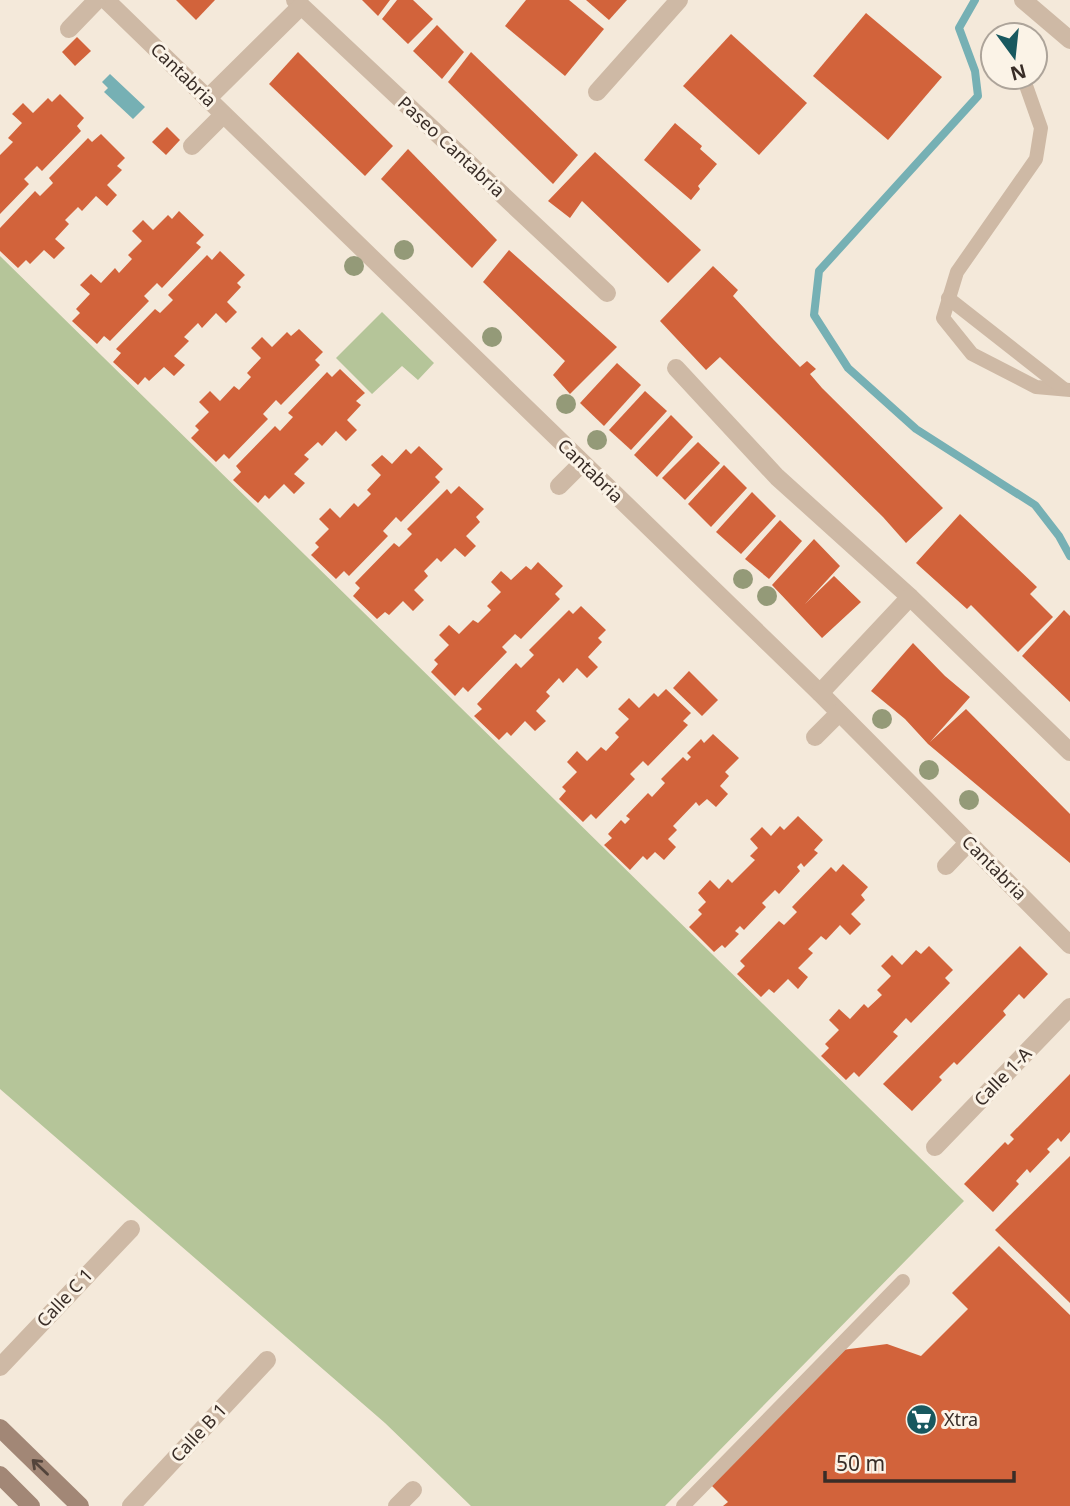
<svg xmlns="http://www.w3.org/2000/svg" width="1070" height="1506" font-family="'Noto Sans',sans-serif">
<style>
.green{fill:#b5c599}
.water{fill:#76b0b4}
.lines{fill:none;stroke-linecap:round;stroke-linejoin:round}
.stream{stroke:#76b0b4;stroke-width:8}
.building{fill:#d2633b}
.lane{stroke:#ceb9a5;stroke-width:14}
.street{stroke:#ceb9a5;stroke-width:18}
.secondary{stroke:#a28776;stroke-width:18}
.tree{fill:#949a78}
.oneway{stroke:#53443b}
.labels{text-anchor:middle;stroke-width:6;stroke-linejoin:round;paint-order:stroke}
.street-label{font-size:18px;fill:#392d27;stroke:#fbf3e7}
.poi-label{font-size:18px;fill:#392d27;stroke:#fbf3e7;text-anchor:start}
</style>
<rect width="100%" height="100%" fill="#f4e9da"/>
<g class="green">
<path d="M0 256 964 1201 665 1506H471L385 1423 0 1089Z"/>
<path d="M382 312 434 363 418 380 402 366 372 394 336 358Z"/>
</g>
<path class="water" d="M110 74 145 107 133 119 104 92 108 88 102 82Z"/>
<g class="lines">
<path class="stream" d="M975 0 959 28 975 71 978 96 819 271 814 315 848 368 916 429 1035 505 1059 536 1070 556"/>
</g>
<g class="building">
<path d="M176 0H215L196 20Z"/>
<path d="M362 0H390L378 16Z"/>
<path d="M397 0H413L433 19 408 44 382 19Z"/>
<path d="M526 0H569L604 29 565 76 505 26Z"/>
<path d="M586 0H627L609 20Z"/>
<path d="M866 13 942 77 888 140 813 76Z"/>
<path d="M437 25 464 52 442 79 413 51Z"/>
<path d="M731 34 807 103 759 155 683 86Z"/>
<path d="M77 37 91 51 75 66 62 52Z"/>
<path d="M298 52 393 146 365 176 269 84Z"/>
<path d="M471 52 578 155 553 184 448 82Z"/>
<path d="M60 94 84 118 77 126 81 131 42 171 37 166 24 179 29 184 0 214V155L13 142 8 138 22 123 12 114 23 103 33 113 48 98 52 102Z"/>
<path d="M675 123 702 146 700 149 717 164 698 186 700 189 691 200 644 160Z"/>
<path d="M167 127 180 140 166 155 152 142Z"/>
<path d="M101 134 125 158 117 166 122 170 107 185 117 195 107 206 96 196 82 211 78 207 65 220 69 224 55 239 65 248 54 259 44 250 30 264 26 260 18 268 0 251V228L35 191 40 196 53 183 49 178 88 138 92 142Z"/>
<path d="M408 149 497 240 472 268 381 179Z"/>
<path d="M595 152 701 250 668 283 582 201 570 218 548 201Z"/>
<path d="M179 211 204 235 196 243 201 247 162 288 157 283 144 296 149 301 110 341 104 336 97 344 72 321 80 313 76 309 90 294 80 285 91 274 101 283 115 268 119 273 132 259 128 255 142 241 132 231 143 220 153 230 168 215 172 219Z"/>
<path d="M509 250 617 347 570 394 553 375 565 361 483 282Z"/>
<path d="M220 251 245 275 237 283 241 287 227 302 237 312 226 323 216 313 202 328 198 323 184 337 189 341 174 356 185 365 174 376 164 367 149 381 145 377 138 385 113 362 121 353 116 349 155 309 160 313 173 300 168 295 207 255 212 260Z"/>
<path d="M713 266 738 290 733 296 772 338 800 367 807 361 816 369 810 374 822 388 943 508 906 543 883 517 720 357 706 370 660 321Z"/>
<path d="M299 329 323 352 315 360 320 365 281 405 276 400 263 414 268 419 229 459 224 454 216 462 191 438 199 430 195 426 209 412 199 402 210 391 220 401 234 386 239 390 251 377 247 373 261 358 251 348 262 337 272 347 287 332 291 336Z"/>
<path d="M617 363 641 385 604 426 580 403Z"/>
<path d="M340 369 365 393 356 401 361 405 347 420 357 430 346 441 336 431 322 446 318 442 304 455 309 459 294 474 305 483 294 494 284 484 269 499 265 495 258 503 233 480 241 472 236 466 275 426 280 431 293 417 288 413 327 372 332 377Z"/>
<path d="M645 391 667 411 631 450 609 430Z"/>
<path d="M671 415 693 437 657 477 634 455Z"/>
<path d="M698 442 720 463 685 500 662 478Z"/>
<path d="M419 446 443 469 435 477 440 482 401 522 396 517 383 531 388 536 349 576 344 571 336 579 311 555 319 547 315 543 329 529 319 519 330 508 340 518 354 503 358 507 371 494 367 490 381 475 371 465 382 455 392 464 406 449 411 454Z"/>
<path d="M724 465 747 488 711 527 688 504Z"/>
<path d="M459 486 484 509 476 517 480 522 466 536 476 546 465 557 455 548 441 562 437 558 424 571 428 576 414 590 424 600 413 611 403 601 389 615 385 612 377 619 353 596 360 588 355 583 394 543 399 547 412 534 407 529 447 489 451 494Z"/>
<path d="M752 492 776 516 741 554 716 532Z"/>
<path d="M960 514 1037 587 1030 594 1053 617 1018 652 971 605 967 609 916 563Z"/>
<path d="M780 520 802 541 769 579 745 559Z"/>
<path d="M814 539 840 566 805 604 834 576 861 602 822 638 772 585Z"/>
<path d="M538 562 563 586 555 594 560 599 521 639 515 634 502 647 507 652 468 692 463 687 455 696 431 672 438 664 434 660 449 645 439 635 449 625 459 634 473 620 478 623 491 610 487 606 501 592 491 582 501 571 511 580 526 566 531 570Z"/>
<path d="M581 606 606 630 598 638 602 642 588 657 598 667 587 678 577 668 563 683 559 678 546 692 550 696 536 711 546 721 535 731 525 721 511 736 507 732 499 740 474 716 482 709 477 704 516 663 521 668 534 655 529 650 569 610 573 614Z"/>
<path d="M1064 610 1070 616V702L1022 656Z"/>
<path d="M913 643 945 676 970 697 930 742 966 709 1070 814V863L928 744 905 719 871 691Z"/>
<path d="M689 671 718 700 702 716 673 688Z"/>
<path d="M666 689 691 713 683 721 688 725 648 766 643 761 630 774 635 779 596 819 591 814 583 822 559 799 566 791 562 787 577 772 567 762 577 751 587 761 601 747 606 751 619 737 615 733 629 719 618 709 629 698 639 708 654 693 658 697Z"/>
<path d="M713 734 739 758 725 772 729 776 720 786 728 794 716 807 707 799 699 806 696 802 673 826 677 830 668 839 676 847 664 860 655 852 647 860 643 856 630 870 604 845 612 838 608 834 621 820 625 824 630 819 626 816 648 793 652 797 665 783 661 779 683 757 687 761 691 757 687 753 701 739 704 743Z"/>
<path d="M798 816 823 840 814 850 818 853 804 867 801 863 797 867 800 871 779 894 775 890 762 903 766 907 744 930 740 926 735 931 739 934 725 948 722 945 714 952 689 927 702 914 698 910 706 902 698 893 710 880 719 889 728 879 732 883 755 860 750 856 758 848 750 839 762 827 771 836 780 826 784 830Z"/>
<path d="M843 864 868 887 861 895 865 900 851 914 861 924 850 935 840 925 826 940 821 936 808 949 813 953 798 968 808 977 798 989 788 979 774 993 769 989 761 997 737 974 745 966 740 961 779 921 784 925 797 912 792 907 831 867 836 872Z"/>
<path d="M929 946 953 970 945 978 950 983 911 1023 906 1018 893 1032 898 1036 859 1077 854 1072 846 1080 821 1056 829 1048 825 1044 839 1030 829 1020 839 1009 850 1019 864 1004 868 1008 882 995 877 990 891 976 881 966 892 955 902 965 916 950 921 954Z"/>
<path d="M1020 946 1048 974 1024 999 1019 994 1003 1011 1006 1015 957 1065 954 1062 939 1077 942 1080 912 1111 883 1084Z"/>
<path d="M1070 1074V1132L1061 1142 1058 1138 1047 1149 1050 1152 1030 1173 1027 1169 1016 1181 1019 1184 993 1212 964 1184 1005 1142 1008 1145 1014 1139 1010 1135Z"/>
<path d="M1070 1156V1303L995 1230Z"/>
<path d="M999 1246 1070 1315V1506H723L728 1502 710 1484 842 1350 887 1344 921 1356 968 1309 952 1293Z"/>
</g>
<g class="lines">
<g class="lane">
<path d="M1023 77 1041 128 1036 159 957 272 943 318 972 354 1036 387 1070 390"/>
<path d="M948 298 1064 389"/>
<path d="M683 1506 903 1281"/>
</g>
<g class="street">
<path d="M106 0 820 693 1070 945"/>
<path d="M295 0 607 293"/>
<path d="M1023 0 1070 40"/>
<path d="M69 29 97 0"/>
<path d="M597 92 679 0"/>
<path d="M207 99 301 6"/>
<path d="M192 146 223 115"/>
<path d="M676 368 777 477 910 597 1070 752"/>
<path d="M559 486 582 463"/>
<path d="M820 693 910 597"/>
<path d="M815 737 839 713"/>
<path d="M946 866 968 843"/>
<path d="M935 1147 1070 1007"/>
<path d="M0 1367 131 1229"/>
<path d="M131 1506 267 1360"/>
<path d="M397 1506 413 1490"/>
</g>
<g class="secondary">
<path d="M0 1428 80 1506"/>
<path d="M0 1475 31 1506"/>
</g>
</g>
<g class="tree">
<circle cx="404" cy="250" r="10"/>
<circle cx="354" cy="266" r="10"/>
<circle cx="492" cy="337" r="10"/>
<circle cx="566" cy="404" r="10"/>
<circle cx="597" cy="440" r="10"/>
<circle cx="743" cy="579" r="10"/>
<circle cx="767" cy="596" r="10"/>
<circle cx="882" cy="719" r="10"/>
<circle cx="929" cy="770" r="10"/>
<circle cx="969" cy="800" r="10"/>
</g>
<defs><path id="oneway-shaft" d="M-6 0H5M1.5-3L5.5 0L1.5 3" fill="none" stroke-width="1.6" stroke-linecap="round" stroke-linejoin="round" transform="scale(1.75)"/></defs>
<use class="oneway" href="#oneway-shaft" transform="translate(40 1467) rotate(-136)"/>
<defs>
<symbol id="supermarket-disc" viewBox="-11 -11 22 22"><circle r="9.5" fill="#18585f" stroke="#fbf3e7"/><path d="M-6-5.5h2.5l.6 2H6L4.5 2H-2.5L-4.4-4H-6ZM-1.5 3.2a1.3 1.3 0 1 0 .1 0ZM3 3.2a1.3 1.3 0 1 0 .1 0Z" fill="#fff"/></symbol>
</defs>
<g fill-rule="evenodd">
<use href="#supermarket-disc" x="904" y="1402" width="35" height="35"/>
</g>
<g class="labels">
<g class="street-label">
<text transform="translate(183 75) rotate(44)" y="6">Cantabria</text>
<text transform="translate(451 147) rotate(43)" y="6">Paseo Cantabria</text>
<text transform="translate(590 471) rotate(44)" y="6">Cantabria</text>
<text transform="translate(994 868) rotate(45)" y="6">Cantabria</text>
<text transform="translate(1003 1077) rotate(-46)" y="6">Calle 1-A</text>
<text transform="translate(65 1298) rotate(-47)" y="6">Calle C 1</text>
<text transform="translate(199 1433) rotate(-47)" y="6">Calle B 1</text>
</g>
<g class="poi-label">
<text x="944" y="1426">Xtra</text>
</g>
</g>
<g transform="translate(1014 56) rotate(165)"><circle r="33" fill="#fbf3e7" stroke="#ada49a" stroke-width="2"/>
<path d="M0-5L12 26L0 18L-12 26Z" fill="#18585f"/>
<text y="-10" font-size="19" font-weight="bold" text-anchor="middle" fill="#392d27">N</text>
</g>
<path d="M825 1471v10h189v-10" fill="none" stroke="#392d27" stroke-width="3.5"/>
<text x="836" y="1471" font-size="21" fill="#392d27" stroke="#fbf3e7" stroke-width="5" paint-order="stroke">50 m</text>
</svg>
